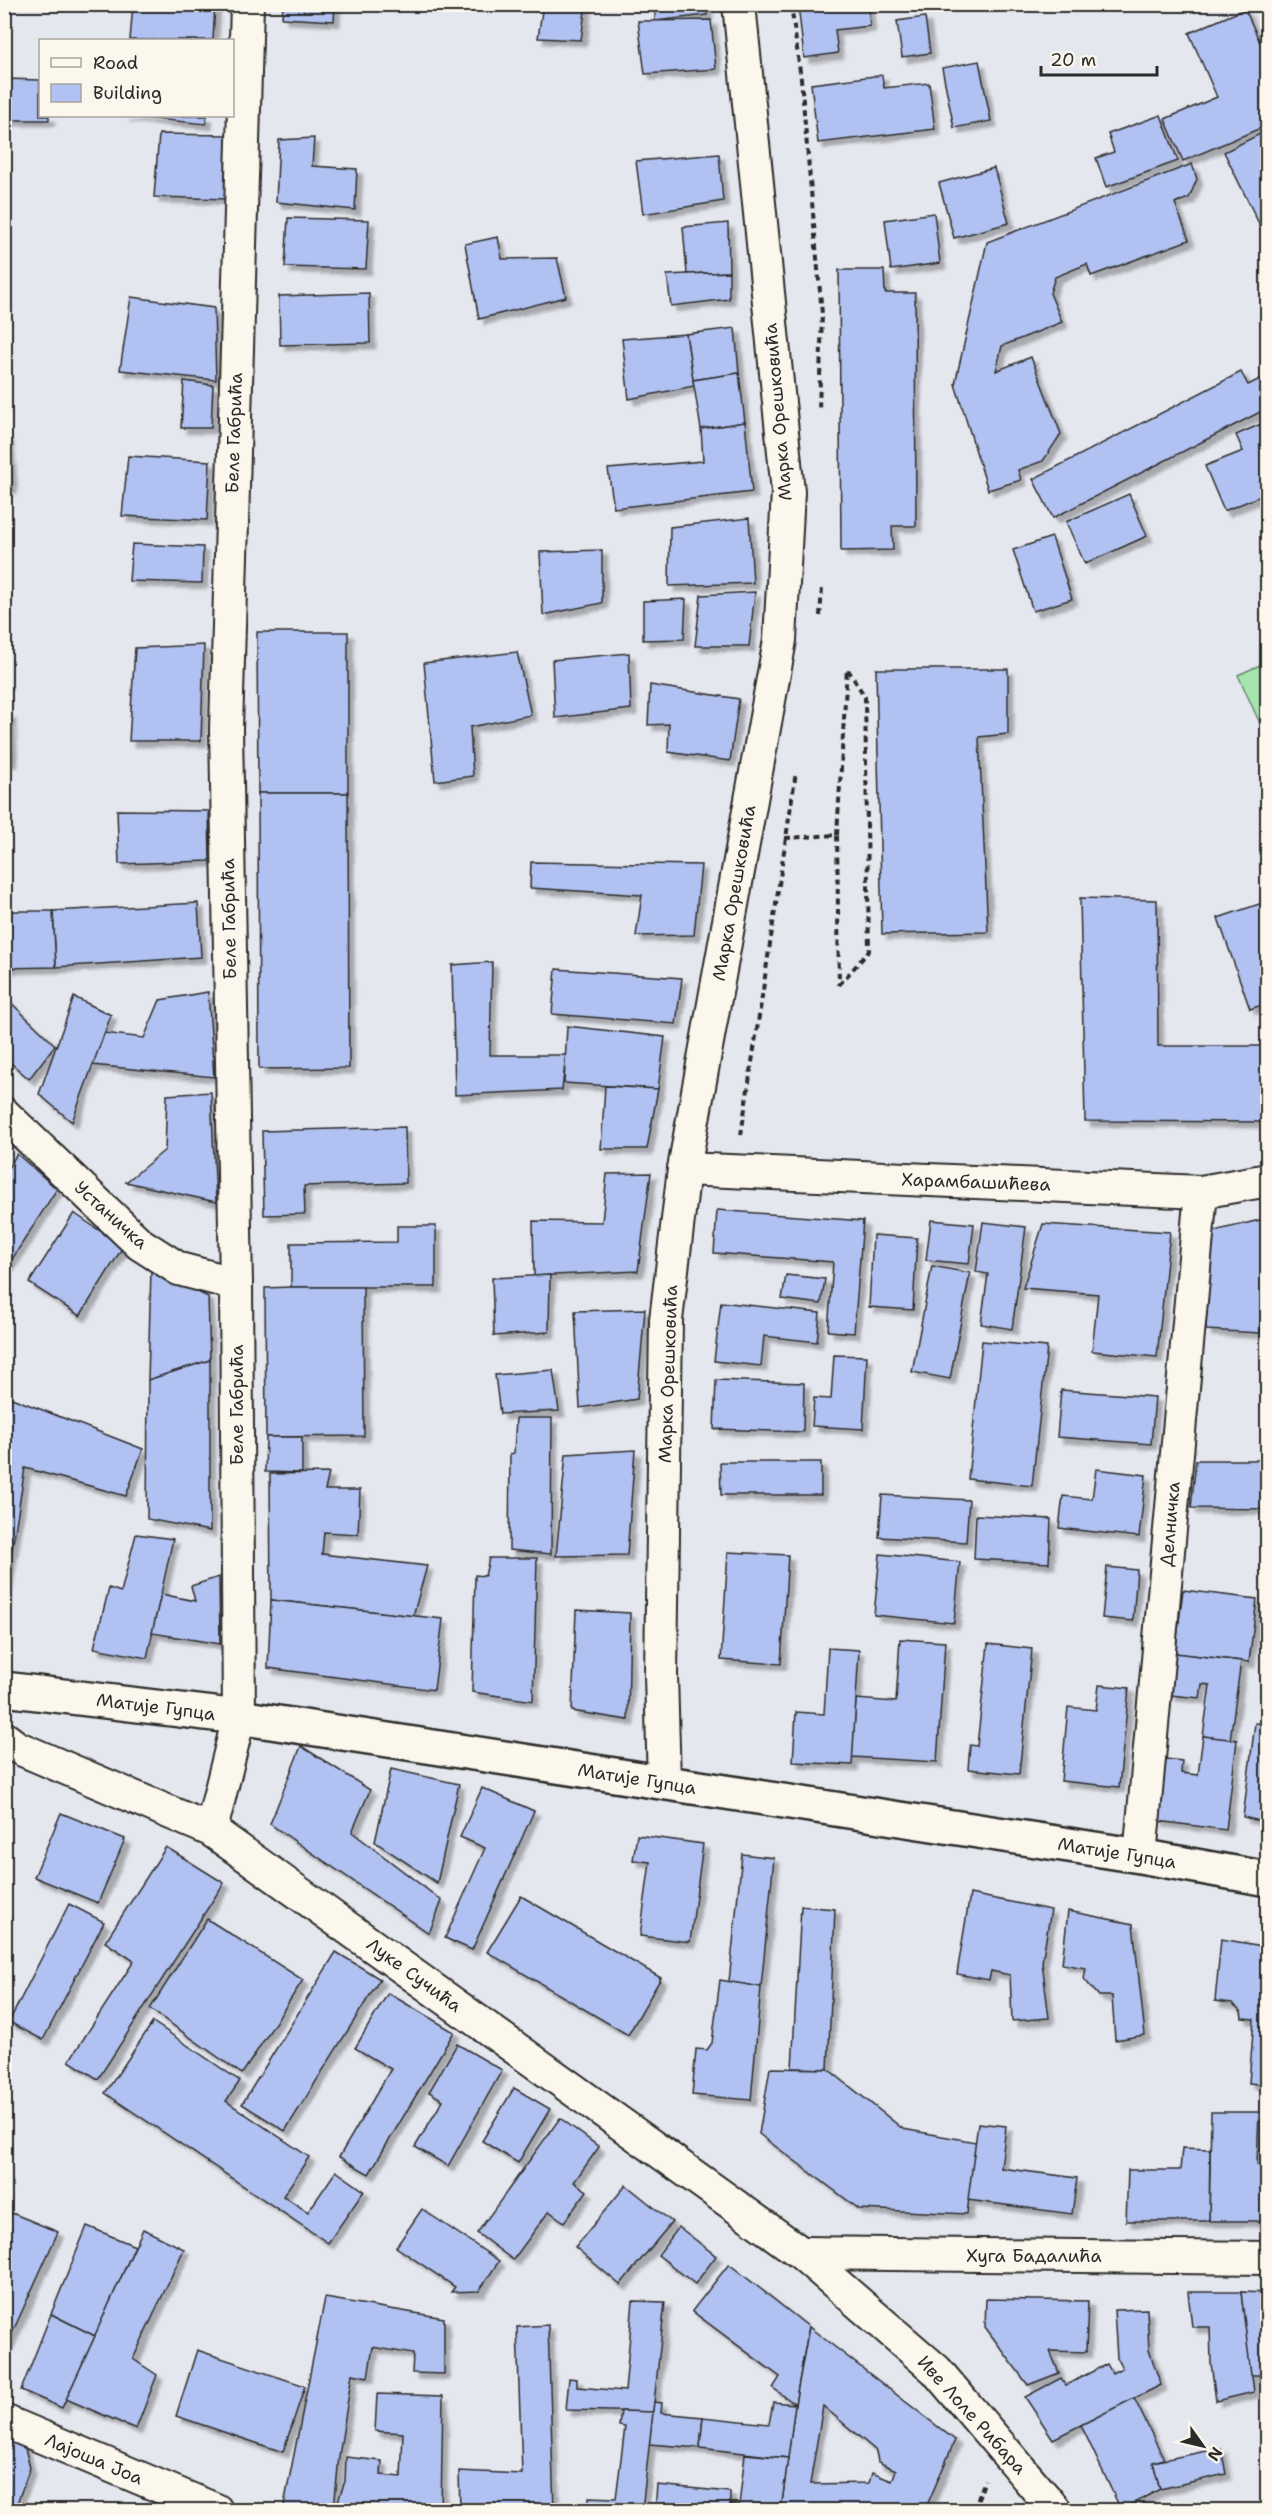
<svg xmlns="http://www.w3.org/2000/svg" width="1272" height="2515" font-family="'Shantell Sans',sans-serif">
<style>
.green{fill:#a6e5ad;stroke:#68886c;stroke-width:1.5}
.building{fill:#b1c2f2;stroke:#2b2b2b;stroke-width:1.5;fill-rule:evenodd;filter:url(#shadow)}
.lines{fill:none;stroke-linecap:round;stroke-linejoin:round}
.street-casing{stroke:#2b2b2b;stroke-width:36}
.secondary-casing{stroke:#2b2b2b;stroke-width:38}
.path{stroke:#2b2b2b;stroke-width:4;stroke-dasharray:6 4.5;stroke-linecap:butt}
.street{stroke:#fbf7ec;stroke-width:32}
.secondary{stroke:#fbf7ec;stroke-width:33}
.labels{text-anchor:middle;stroke-width:4.5;stroke-linejoin:round;paint-order:stroke}
.street-label{font-size:18px;fill:#2b2b2b;stroke:#fbf7ec}
</style>
<defs>
<filter id="shadow"><feDropShadow dx="5.5" dy="5.5" stdDeviation="1.5" flood-color="#0004"/></filter>
</defs>
<rect width="100%" height="100%" fill="#e5e7ee"/>
<filter id="ink" filterUnits="userSpaceOnUse"><feTurbulence type="fractalNoise" baseFrequency=".0167" numOctaves="2"/><feDisplacementMap in="SourceGraphic" scale="12" xChannelSelector="R" yChannelSelector="G"/><feConvolveMatrix kernelMatrix="1 2 1 2 8 2 1 2 1" color-interpolation-filters="sRGB"/></filter>
<g filter="url(#ink)">
<path class="green" d="M1267 662V739L1238 675Z"/>
<g class="building">
<path d="M133 4H215L213 40H130Z"/>
<path d="M283 4H335L334 21 282 18Z"/>
<path d="M543 4H586L581 40 538 38Z"/>
<path d="M655 4H707V15L655 21Z"/>
<path d="M798 4H868L870 26 835 30 838 53 804 58Z"/>
<path d="M1245 9 1268 60V125L1183 161 1165 119 1217 97 1189 33Z"/>
<path d="M925 17 930 53 902 57 897 21Z"/>
<path d="M711 20 716 69 645 74 638 21Z"/>
<path d="M979 61 991 121 954 128 942 68Z"/>
<path d="M882 75 884 88 929 83 935 129 818 143 811 84Z"/>
<path d="M4 79 40 80V116H49V120H4Z"/>
<path d="M1161 115 1178 161 1106 187 1096 158 1114 152 1108 134Z"/>
<path d="M124 116H207L206 124Z"/>
<path d="M1268 130V242L1224 152Z"/>
<path d="M159 134 226 135 228 199 154 197Z"/>
<path d="M314 138 312 166 357 169 355 210 276 202 279 140Z"/>
<path d="M719 154 723 201 643 214 636 161Z"/>
<path d="M1192 164 1197 179 1189 198 1175 203 1189 240 1091 276 1087 264 1055 277 1050 293 1062 322 1002 346 996 371 1031 357 1061 434 1043 461 1018 470 1021 480 988 490 955 384 987 242Z"/>
<path d="M994 168 1009 223 954 238 939 183Z"/>
<path d="M934 213 940 263 891 270 885 220Z"/>
<path d="M288 218 369 220 366 269 285 267Z"/>
<path d="M728 223 729 272 687 274 683 227Z"/>
<path d="M498 237 502 259 557 258 566 297 479 319 465 244Z"/>
<path d="M839 270H884L885 293H915L916 526H892L893 550 841 551Z"/>
<path d="M729 272V299L671 306 667 275Z"/>
<path d="M369 293 370 343 280 345 279 296Z"/>
<path d="M131 297 214 308 216 380 120 370Z"/>
<path d="M735 328 739 373 693 380 686 334Z"/>
<path d="M686 334 694 386 629 399 622 339Z"/>
<path d="M1241 372 1248 385 1268 375V408L1053 518 1033 479Z"/>
<path d="M739 373 745 422 701 429 693 380Z"/>
<path d="M184 381 213 385 211 428H181Z"/>
<path d="M1268 421V493L1224 511 1205 466 1243 451 1236 435Z"/>
<path d="M745 422 752 492 614 508 608 469 703 461 701 429Z"/>
<path d="M4 436H8L12 487 4 488Z"/>
<path d="M128 456 210 461 207 520 122 516Z"/>
<path d="M1129 494 1147 536 1085 564 1066 522Z"/>
<path d="M749 518 753 583 669 586 670 527Z"/>
<path d="M1052 537 1072 599 1033 611 1013 550Z"/>
<path d="M132 544 203 547 202 583 129 581Z"/>
<path d="M602 550V603L543 615 540 552Z"/>
<path d="M755 592 749 646H695L701 595Z"/>
<path d="M686 599 684 639 643 640V601Z"/>
<path d="M257 632H348V793H258Z"/>
<path d="M204 645 201 741H129L135 648Z"/>
<path d="M517 652 531 715 470 727 473 776 435 781 424 663Z"/>
<path d="M629 653 631 709 555 718 552 660Z"/>
<path d="M876 669H1008V734L979 737 988 932 882 934Z"/>
<path d="M650 685 739 699 730 761 668 752 669 724 648 725Z"/>
<path d="M4 714H10L12 761 4 762Z"/>
<path d="M258 793H348L349 1068 259 1069Z"/>
<path d="M117 810 209 811 210 861 119 864Z"/>
<path d="M531 862 701 865 694 935 636 936 642 895 530 888Z"/>
<path d="M1080 898 1157 900 1158 1046H1268V1122L1085 1121Z"/>
<path d="M1268 901V1003L1250 1009 1218 918Z"/>
<path d="M198 903 201 957 56 967 53 911Z"/>
<path d="M4 911H53L56 967 4 968Z"/>
<path d="M492 962 490 1055H566L562 1090 455 1095 452 965Z"/>
<path d="M556 969 682 978 676 1024 552 1014Z"/>
<path d="M208 992 214 1077 92 1065 104 1033 144 1038 160 1000Z"/>
<path d="M4 996 55 1045 29 1079 4 1057Z"/>
<path d="M74 997 111 1015 72 1122 39 1094Z"/>
<path d="M567 1026 665 1037 658 1089 564 1083Z"/>
<path d="M605 1086 658 1089 647 1149H601Z"/>
<path d="M211 1092 216 1202 126 1182 165 1150 167 1095Z"/>
<path d="M405 1127 406 1183 304 1186 305 1214 264 1215 262 1131Z"/>
<path d="M17 1154 57 1189 7 1267 4 1265V1174Z"/>
<path d="M651 1173 638 1271 534 1276 533 1221 602 1222 607 1174Z"/>
<path d="M717 1210 863 1221 854 1333 828 1331 833 1262 714 1253Z"/>
<path d="M74 1213 123 1247 80 1316 29 1283Z"/>
<path d="M1268 1218V1277L1260 1333 1206 1330 1210 1232Z"/>
<path d="M931 1220 974 1224 969 1264 926 1260Z"/>
<path d="M983 1222 1026 1227 1012 1329 981 1324 988 1274 976 1272Z"/>
<path d="M1043 1224 1170 1232 1157 1357 1092 1351 1098 1294 1023 1288Z"/>
<path d="M397 1226H436V1287H291V1243L397 1242Z"/>
<path d="M873 1235 917 1238 913 1310 869 1307Z"/>
<path d="M932 1266 970 1273 950 1379 912 1372Z"/>
<path d="M151 1269 208 1297 210 1360 148 1380Z"/>
<path d="M550 1275 549 1332 494 1336 492 1278Z"/>
<path d="M786 1275 825 1279 821 1304 782 1299Z"/>
<path d="M291 1287H363L364 1436 266 1437 265 1288Z"/>
<path d="M721 1302 820 1313 817 1342 764 1336 761 1366 714 1361Z"/>
<path d="M645 1309 637 1399 580 1408 575 1311Z"/>
<path d="M982 1341 1047 1347 1032 1486 968 1479Z"/>
<path d="M834 1355 867 1356 863 1429 812 1426 814 1398 831 1399Z"/>
<path d="M210 1360V1531L147 1519 148 1380Z"/>
<path d="M553 1370 559 1411 500 1414 495 1375Z"/>
<path d="M716 1380 804 1383 803 1432 714 1429Z"/>
<path d="M1061 1390 1155 1397 1151 1444 1057 1437Z"/>
<path d="M4 1395 143 1449 126 1496 25 1468 4 1601Z"/>
<path d="M516 1418H552L551 1554 509 1550 510 1454 514 1453Z"/>
<path d="M266 1437H302V1473L265 1472Z"/>
<path d="M635 1450 627 1555 556 1556 566 1454Z"/>
<path d="M1196 1460H1268V1509L1191 1508Z"/>
<path d="M720 1462H821V1495H721Z"/>
<path d="M1096 1469 1146 1475 1139 1537 1059 1528 1063 1496 1092 1499Z"/>
<path d="M329 1473 325 1490H360L358 1534 324 1532 322 1554 427 1566 413 1616 271 1600 270 1474Z"/>
<path d="M882 1495 969 1500 966 1542 879 1537Z"/>
<path d="M976 1515 1051 1519 1049 1563 974 1559Z"/>
<path d="M136 1534 173 1539 147 1658 94 1648 109 1588 121 1592Z"/>
<path d="M728 1552 788 1555 781 1664 721 1660Z"/>
<path d="M880 1554 960 1562 954 1623 874 1615Z"/>
<path d="M489 1558H537L533 1701 472 1692 475 1575 485 1576Z"/>
<path d="M1107 1567 1137 1570 1133 1621 1102 1618Z"/>
<path d="M219 1577 220 1644 152 1633 161 1594 195 1601 191 1586Z"/>
<path d="M1183 1590 1257 1599 1249 1662 1175 1653Z"/>
<path d="M271 1600 443 1619 434 1690 268 1668Z"/>
<path d="M576 1610 630 1613 628 1720 572 1711Z"/>
<path d="M900 1639 945 1642 937 1762 852 1757 856 1699 896 1702Z"/>
<path d="M988 1644 1032 1649 1019 1774 968 1769 970 1745 977 1746Z"/>
<path d="M828 1648 859 1650 852 1765 793 1762 796 1712 824 1714Z"/>
<path d="M1175 1653 1241 1661 1230 1740 1203 1736 1210 1685 1202 1684 1200 1698 1170 1695Z"/>
<path d="M1099 1685 1129 1688 1119 1787 1061 1781 1068 1707 1096 1710Z"/>
<path d="M1268 1720V1823L1243 1817 1255 1723 1267 1724Z"/>
<path d="M1203 1736 1237 1740 1226 1830 1158 1821 1166 1759 1182 1761 1181 1773 1198 1775Z"/>
<path d="M301 1746 370 1790 352 1832 442 1901 429 1933 270 1824Z"/>
<path d="M391 1769 459 1784 437 1883 375 1842Z"/>
<path d="M482 1788 534 1811 472 1950 445 1938 485 1848 460 1837Z"/>
<path d="M61 1813 125 1839 98 1903 34 1877Z"/>
<path d="M637 1835 703 1844 690 1942 640 1936 650 1862 633 1860Z"/>
<path d="M166 1847 224 1883 98 2079 69 2061 134 1961 105 1942Z"/>
<path d="M742 1854 774 1858 761 1987 729 1982Z"/>
<path d="M970 1894 1051 1910 1042 1962 1049 2018 1012 2021 1010 1975 991 1971 989 1980 957 1974Z"/>
<path d="M521 1896 661 1978 628 2035 487 1952Z"/>
<path d="M69 1904 104 1922 43 2040 9 2022Z"/>
<path d="M801 1906 835 1909 828 2069 792 2068Z"/>
<path d="M1068 1911 1133 1924 1145 2035 1115 2040 1112 1996H1099L1084 1979 1086 1968 1062 1964Z"/>
<path d="M207 1919 303 1980 242 2074 150 2009Z"/>
<path d="M1221 1939 1268 1947V2085L1249 2083 1254 2019 1242 2018 1241 2011 1232 2003 1215 2001Z"/>
<path d="M336 1952 380 1979 285 2131 242 2104Z"/>
<path d="M720 1980 761 1987 751 2100 692 2095 696 2049 707 2050 712 2043Z"/>
<path d="M388 1993 454 2032 369 2174 339 2157 391 2069 355 2048Z"/>
<path d="M153 2022 240 2081 226 2101 309 2157 283 2196 308 2212 336 2171 364 2191 328 2243 105 2093Z"/>
<path d="M457 2044 502 2070 448 2166 415 2147 443 2100 429 2092Z"/>
<path d="M770 2068 828 2069 903 2129 976 2142 967 2214 859 2209 759 2134Z"/>
<path d="M514 2088 550 2109 518 2163 482 2141Z"/>
<path d="M1211 2112H1259L1257 2164 1264 2171H1268V2221H1209Z"/>
<path d="M560 2118 599 2147 574 2182 587 2191 564 2222 549 2211 513 2260 477 2233Z"/>
<path d="M978 2123 1006 2126 1001 2168 1077 2178 1072 2214 968 2200Z"/>
<path d="M1182 2148 1210 2149 1209 2221H1126L1128 2170H1180Z"/>
<path d="M626 2185 672 2222 620 2285 575 2247Z"/>
<path d="M422 2209 499 2261 479 2291 451 2292 455 2287 396 2247Z"/>
<path d="M12 2213 58 2232 4 2351V2229Z"/>
<path d="M87 2226 135 2246 95 2336 51 2314Z"/>
<path d="M679 2227 716 2256 695 2284 658 2255Z"/>
<path d="M143 2229 184 2249 133 2359 157 2375 136 2429 66 2399Z"/>
<path d="M729 2264 809 2327 795 2404 773 2388 780 2377 692 2311Z"/>
<path d="M1188 2292H1241L1254 2392 1216 2401 1211 2363 1210 2327H1192Z"/>
<path d="M1241 2292 1268 2293V2375H1251Z"/>
<path d="M325 2298 444 2318V2374L412 2373 413 2354 373 2347 368 2377 352 2374 339 2456 334 2510H283Z"/>
<path d="M986 2299 1088 2301 1086 2352 1050 2351 1059 2373 1028 2385 985 2327Z"/>
<path d="M633 2301 665 2302 653 2412 566 2410 569 2378 577 2379V2387L625 2391Z"/>
<path d="M1147 2309 1149 2350 1161 2385 1053 2439 1025 2397 1061 2378 1066 2385 1107 2364 1112 2373 1122 2368 1117 2358 1114 2310Z"/>
<path d="M51 2314 95 2336 62 2408 21 2390Z"/>
<path d="M548 2325 554 2510H460L459 2471 522 2474 517 2327Z"/>
<path d="M809 2327 955 2440 925 2510H781L795 2404ZM823 2406 876 2451 878 2462 896 2470 892 2481 872 2473 869 2483 810 2484Z"/>
<path d="M197 2350 305 2386 283 2452 176 2416Z"/>
<path d="M377 2394 443 2396 441 2510H335L345 2481 346 2457 382 2461 381 2475 401 2477 403 2433 375 2431Z"/>
<path d="M1134 2398 1164 2459 1153 2462 1160 2489 1121 2510 1081 2425Z"/>
<path d="M654 2402 662 2403 661 2413 703 2417 700 2448 649 2444Z"/>
<path d="M773 2402 795 2404 788 2458 700 2448 703 2417 769 2424Z"/>
<path d="M621 2411 653 2412 642 2510H588L589 2497 616 2498 625 2427 619 2426Z"/>
<path d="M4 2434 24 2444 30 2468 16 2506H6L9 2489 4 2488Z"/>
<path d="M1221 2448 1226 2474 1160 2489 1153 2462Z"/>
<path d="M745 2454 788 2458 781 2510H730L731 2504 739 2505Z"/>
<path d="M657 2485 730 2492V2510H655Z"/>
</g>
<g class="lines">
<defs>
<g id="street">
<path d="M4 1114 140 1244 179 1269 236 1284"/>
<path d="M684 1169 1201 1192 1268 1180"/>
<path d="M4 1738 16 1747 211 1830 801 2253 936 2370 1055 2510"/>
<path d="M664 1783 661 1675 666 1320 684 1169 780 640 788 492 739 4"/>
<path d="M211 1830 239 1717 236 1284 226 729 247 4"/>
<path d="M1140 1856 1201 1192"/>
<path d="M801 2253 1268 2258"/>
<path d="M4 2421 216 2510"/>
</g>
<path id="secondary" d="M4 1689 239 1717 1140 1856 1268 1879"/>
</defs>
<use href="#street" class="street-casing"/>
<use href="#secondary" class="secondary-casing"/>
<g class="path">
<path d="M791 4 801 79 822 314 819 410"/>
<path d="M820 616 822 588"/>
<path d="M837 835 847 668"/>
<path d="M785 838 837 835 839 985"/>
<path d="M839 985 869 951 865 697 847 668"/>
<path d="M741 1135 796 772"/>
<path d="M974 2510 985 2480"/>
</g>
<use href="#street" class="street"/>
<use href="#secondary" class="secondary"/>
</g>
</g>
<g class="labels">
<g class="street-label">
<text transform="translate(778 412) rotate(-95)" y="6">Марка Орешковића</text>
<text transform="translate(234 433) rotate(-88)" y="6">Беле Габрића</text>
<text transform="translate(734 893) rotate(-80)" y="6">Марка Орешковића</text>
<text transform="translate(229 919) rotate(-91)" y="6">Беле Габрића</text>
<text transform="translate(976 1182) rotate(2)" y="6">Харамбашићева</text>
<text transform="translate(111 1215) rotate(42)" y="6">Устаничка</text>
<text transform="translate(668 1374) rotate(-88)" y="6">Марка Орешковића</text>
<text transform="translate(237 1405) rotate(-90)" y="6">Беле Габрића</text>
<text transform="translate(1170 1524) rotate(-85)" y="6">Делничка</text>
<text transform="translate(156 1707) rotate(7)" y="6">Матије Гупца</text>
<text transform="translate(637 1779) rotate(9)" y="6">Матије Гупца</text>
<text transform="translate(1117 1853) rotate(9)" y="6">Матије Гупца</text>
<text transform="translate(414 1975) rotate(36)" y="6">Луке Сучића</text>
<text x="1034" y="2262">Хуга Бадалића</text>
<text transform="translate(972 2415) rotate(48)" y="6">Иве Лоле Рибара</text>
<text transform="translate(94 2459) rotate(23)" y="6">Лајоша Јоа</text>
</g>
</g>
<rect width="1272" height="2515" fill="none" stroke="#fbf7ec" stroke-width="24"/>
<rect x="12" y="12" width="1248" height="2491" fill="none" stroke="#2b2b2b" stroke-width="2" filter="url(#ink)"/>
<rect x="39" y="39" width="195" height="78" fill="#fbf7ec" stroke="#a8a59f" stroke-width="1.5"/>
<rect x="51" y="58" width="30" height="9" fill="#fbf7ec" stroke="#a8a59f" stroke-width="1.5"/>
<text x="93" y="69" font-size="18" fill="#2b2b2b">Road</text>
<rect x="51" y="84" width="30" height="18" fill="#b1c2f2" stroke="#a8a59f" stroke-width="1.5"/>
<text x="93" y="99" font-size="18" fill="#2b2b2b">Building</text>
<g transform="translate(1203 2446) rotate(124)" stroke="#fbf7ec" stroke-width="4.5" paint-order="stroke">
<path d="M0-4.5L10 22L0 15L-10 22Z" fill="#2b2b2b"/>
<text y="-9" font-size="16" font-weight="bold" text-anchor="middle" fill="#2b2b2b">N</text>
</g>
<path d="M1041 66v9h116v-9" fill="none" stroke="#2b2b2b" stroke-width="3"/>
<text x="1050" y="66" font-size="18" fill="#2b2b2b" stroke="#fbf7ec" stroke-width="4.5" paint-order="stroke">20 m</text>
</svg>
